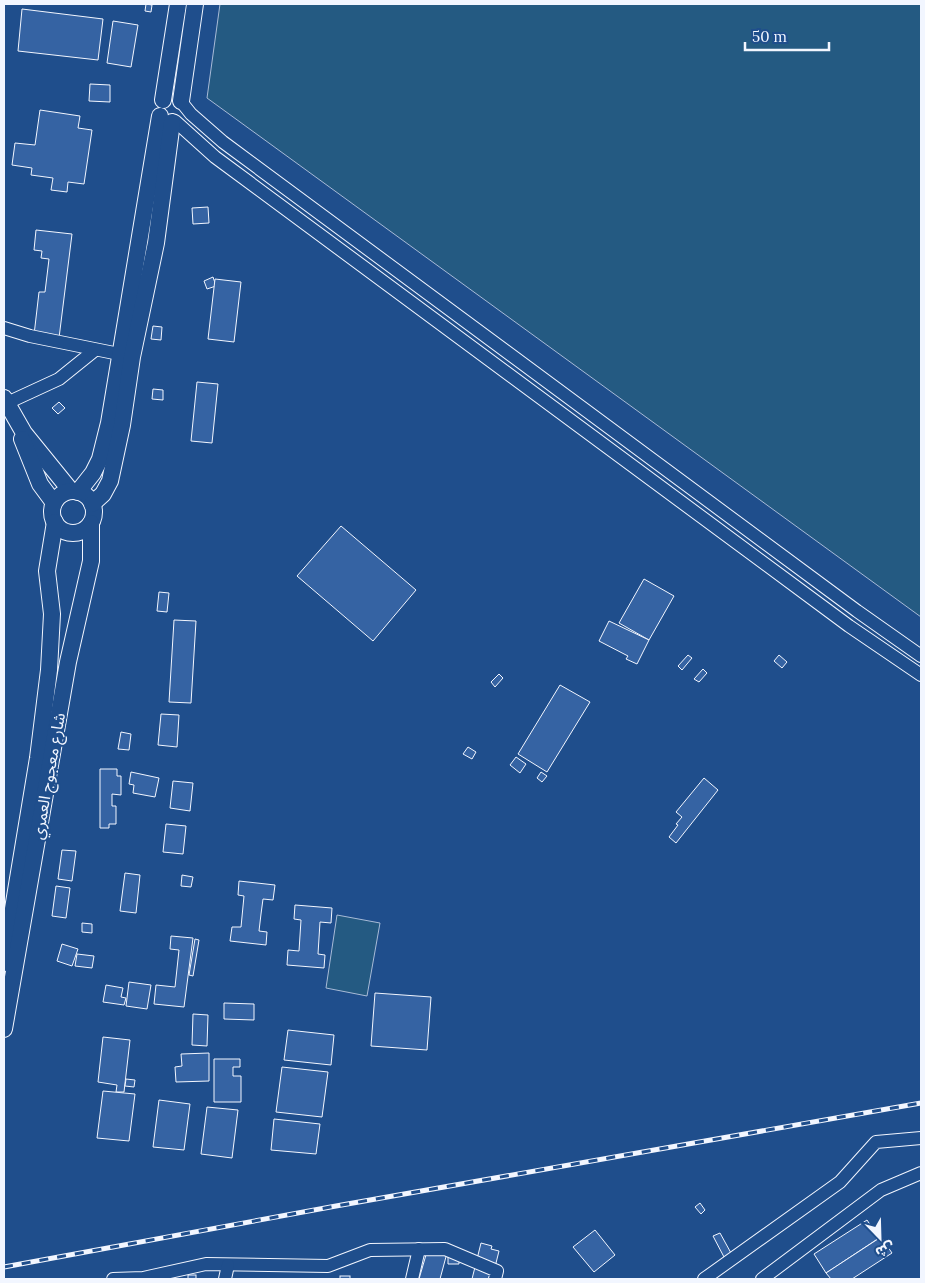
<svg xmlns="http://www.w3.org/2000/svg" width="925" height="1283" font-family="Lora,'Noto Sans Arabic',serif">
<style>
.green{fill:#245a82;stroke:#a8bbd7}
.building{fill:#3563a3;stroke:#f2f6ff}
.lines{fill:none;stroke-linecap:round;stroke-linejoin:round}
.minor-casing{stroke:#f2f6ff;stroke-width:14}
.major-casing{stroke:#f2f6ff;stroke-width:18}
.minor{stroke:#1f4e8c;stroke-width:12}
.major{stroke:#1f4e8c;stroke-width:16}
.rail-casing{stroke:#f2f6ff;stroke-width:5}
.rail{stroke:#1f4e8c;stroke-width:3;stroke-dasharray:9;stroke-linecap:butt}
.labels{text-anchor:middle;stroke-width:4;stroke-linejoin:round;paint-order:stroke}
.street-label{font-size:16px;fill:#f2f6ff;stroke:#1f4e8c}
</style>
<rect width="100%" height="100%" fill="#1f4e8c"/>
<g class="green">
<path d="M220 4H921V617L207 98Z"/>
<path d="M337 915 380 923 367 996 326 988Z"/>
</g>
<g class="building">
<path d="M146 4 152 5 151 12 145 11Z"/>
<path d="M22 9 103 19 98 60 18 51Z"/>
<path d="M113 21 138 25 131 67 107 63Z"/>
<path d="M90 84 110 85V102L89 101Z"/>
<path d="M40 110 80 116 78 128 92 130 84 184 68 182 67 192 51 190 53 178 31 175 32 168 12 165 15 143 35 145Z"/>
<path d="M208 207 209 223 193 224 192 208Z"/>
<path d="M36 230 72 234 59 338 34 335 39 292H45L49 259 41 258 42 251 34 250Z"/>
<path d="M213 277 216 286 207 289 204 281Z"/>
<path d="M215 279 241 282 234 342 208 339Z"/>
<path d="M153 326 162 327 161 340 151 339Z"/>
<path d="M197 382 218 384 212 443 191 441Z"/>
<path d="M153 389 163 390V400L152 399Z"/>
<path d="M59 402 65 408 58 414 52 408Z"/>
<path d="M341 526 416 590 373 641 297 576Z"/>
<path d="M644 579 674 596 649 640 619 623Z"/>
<path d="M159 592 169 593 167 612 157 611Z"/>
<path d="M174 620 196 621 191 703 169 702Z"/>
<path d="M609 621 649 640 637 664 626 659 628 656 599 641Z"/>
<path d="M688 655 692 658 682 670 678 666Z"/>
<path d="M779 655 787 662 782 668 774 661Z"/>
<path d="M703 669 707 673 699 682 694 679Z"/>
<path d="M499 674 503 678 495 687 491 682Z"/>
<path d="M560 685 590 702 547 772 518 754Z"/>
<path d="M161 714 179 715 177 747 158 745Z"/>
<path d="M121 732 131 734 129 750 118 749Z"/>
<path d="M468 747 476 752 472 759 463 754Z"/>
<path d="M516 757 526 764 520 773 510 765Z"/>
<path d="M100 769H117V776H121V795L112 794V806H116V824H109V828H100Z"/>
<path d="M131 772 159 778 155 797 133 793 134 785 129 784Z"/>
<path d="M541 772 547 776 542 782 537 778Z"/>
<path d="M704 778 718 790 676 843 669 837 678 825 676 824 682 817 676 812Z"/>
<path d="M173 781 193 783 190 811 170 808Z"/>
<path d="M166 824 186 826 183 854 163 852Z"/>
<path d="M62 850 76 851 72 881 58 879Z"/>
<path d="M125 873 140 875 136 913 120 911Z"/>
<path d="M182 875 193 877 191 887 181 886Z"/>
<path d="M239 881 275 885 273 900 263 899 261 914 259 931 267 932 266 945 230 941 232 927H241L244 896 238 895Z"/>
<path d="M56 886 70 888 66 918 52 916Z"/>
<path d="M295 905 332 908 331 923 320 922 318 954 325 955 324 968 287 965 288 950 299 951 301 920 294 919Z"/>
<path d="M82 923 92 924V933L82 932Z"/>
<path d="M171 936 193 938 184 1007 154 1004 156 985 175 987 179 950 170 949Z"/>
<path d="M195 939 199 940 193 976 189 975Z"/>
<path d="M62 944 78 949 72 966 57 961Z"/>
<path d="M77 954 94 956 92 968 75 966Z"/>
<path d="M129 982 151 985 147 1009 126 1006Z"/>
<path d="M106 985 123 988 121 997 126 998 124 1005 103 1002Z"/>
<path d="M375 993 431 997 427 1050 371 1046Z"/>
<path d="M224 1003 254 1004V1020L224 1019Z"/>
<path d="M193 1014 208 1015 207 1046 192 1045Z"/>
<path d="M288 1030 334 1035 331 1065 284 1060Z"/>
<path d="M103 1037 130 1040 124 1092H116L117 1085 98 1082Z"/>
<path d="M209 1053V1081L176 1082 175 1067 182 1066 181 1054Z"/>
<path d="M214 1059H240V1067H233V1076H241V1102H214Z"/>
<path d="M282 1067 328 1072 322 1117 276 1112Z"/>
<path d="M126 1079 135 1080 134 1087 125 1086Z"/>
<path d="M103 1091 135 1094 129 1141 97 1138Z"/>
<path d="M159 1100 190 1104 184 1150 153 1147Z"/>
<path d="M207 1107 238 1110 232 1158 201 1154Z"/>
<path d="M274 1119 320 1124 316 1154 271 1150Z"/>
<path d="M700 1203 705 1210 701 1214 695 1207Z"/>
<path d="M867 1220 879 1238 826 1273 814 1254Z"/>
<path d="M595 1230 615 1255 594 1272 573 1247Z"/>
<path d="M720 1233 731 1253 724 1257 713 1236Z"/>
<path d="M881 1237 892 1253 852 1279H831L826 1273Z"/>
<path d="M481 1243 492 1246 491 1249 499 1251 492 1279H472Z"/>
<path d="M428 1248 447 1253 440 1279H419Z"/>
<path d="M448 1257 459 1258V1264H448Z"/>
<rect x="188" y="1275" width="8" height="4"/>
<rect x="340" y="1276" width="10" height="3"/>
</g>
<g class="lines">
<defs>
<g id="minor">
<path d="M183 104 191 114 223 142 857 611 921 656"/>
<path d="M175 121 215 157 849 626 921 675"/>
<path d="M4 328 30 336 129 356"/>
<path d="M7 403 59 379 95 350"/>
<path d="M113 1279 143 1278 206 1264 328 1266 370 1250 445 1249 497 1271 495 1279"/>
<path d="M225 1279 228 1265"/>
<path d="M412 1279 419 1249"/>
<path d="M704 1279 840 1182 876 1142 921 1138"/>
<path d="M762 1279 881 1190 921 1173"/>
</g>
<g id="major">
<path d="M163 100 178 4"/>
<path d="M181 101 195 4"/>
<path d="M4 398 24 433 71 491"/>
<path d="M22 439 40 484 54 503"/>
<circle cx="73" cy="512" r="21"/>
<path d="M78 492 93 473 100 459 109 423 160 116"/>
<path d="M92 504 103 494 110 481 122 425 132 357 156 243 172 122"/>
<path d="M4 963 38 758 49 670 52 614 47 571 55 522"/>
<path d="M4 1029 68 662 91 561V523"/>
</g>
</defs>
<use href="#minor" class="minor-casing"/>
<use href="#major" class="major-casing"/>
<use href="#minor" class="minor"/>
<use href="#major" class="major"/>
<defs>
<path id="rail" d="M4 1267 336 1206 921 1103"/>
</defs>
<use href="#rail" class="rail-casing"/>
<use href="#rail" class="rail"/>
</g>
<g class="labels">
<g class="street-label">
<text transform="translate(48 776) rotate(-80)" y="6">شارع معجوج العمري</text>
</g>
</g>
<rect width="925" height="1283" fill="none" stroke="#f2f6ff" stroke-width="10"/>
<g transform="translate(880 1238) rotate(157)" stroke="#1f4e8c" stroke-width="4" paint-order="stroke">
<path d="M0-4L9 19L0 12L-9 19Z" fill="#f2f6ff"/>
<text y="-8" font-size="14" font-weight="bold" text-anchor="middle" fill="#f2f6ff">ش</text>
</g>
<path d="M745 42v8h84v-8" fill="none" stroke="#f2f6ff" stroke-width="2.5"/>
<text x="752" y="42" font-size="15" fill="#f2f6ff" stroke="#1f4e8c" stroke-width="4" paint-order="stroke">50 m</text>
</svg>
